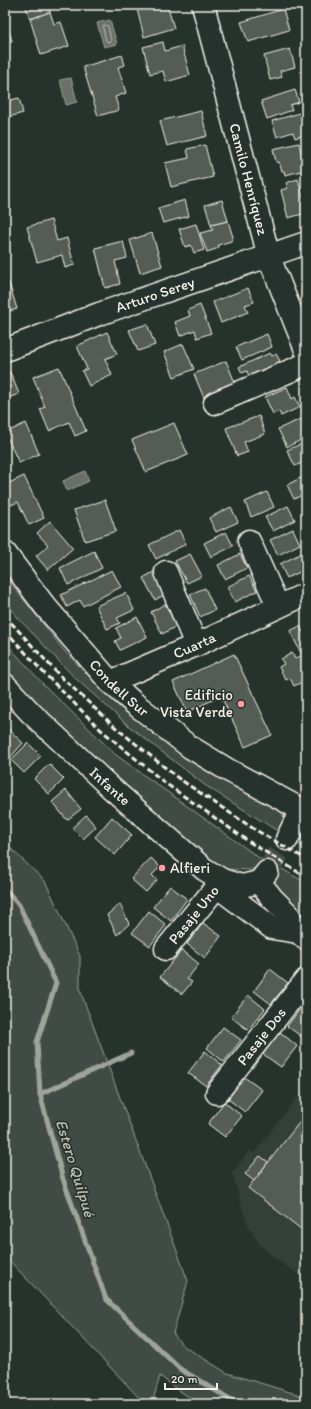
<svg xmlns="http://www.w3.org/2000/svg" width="311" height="1409" font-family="Itim,sans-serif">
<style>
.built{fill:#333f39}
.green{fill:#414b45;stroke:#9a9e96}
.water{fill:#676f68;stroke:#9fa39b}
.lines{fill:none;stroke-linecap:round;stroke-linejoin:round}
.shore{stroke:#bcbdb5;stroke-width:1}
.stream{stroke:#9fa39b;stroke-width:5}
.building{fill:#525c55;stroke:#f4f1e8}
.minor-tunnel{stroke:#455049;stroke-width:22;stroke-dasharray:22 11;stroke-linecap:butt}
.minor-casing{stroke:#f4f1e8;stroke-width:25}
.minor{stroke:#26332d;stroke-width:22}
.rail{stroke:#f4f1e8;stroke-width:3;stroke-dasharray:6 3;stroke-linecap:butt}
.poi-dot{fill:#ff9aa2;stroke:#26332d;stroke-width:1.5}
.labels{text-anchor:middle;stroke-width:3;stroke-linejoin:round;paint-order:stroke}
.street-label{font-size:15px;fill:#f4f1e8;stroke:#26332d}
.poi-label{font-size:15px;fill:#f4f1e8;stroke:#26332d;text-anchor:end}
.water-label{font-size:16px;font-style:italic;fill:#bcbdb5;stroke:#26332d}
</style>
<rect width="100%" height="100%" fill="#26332d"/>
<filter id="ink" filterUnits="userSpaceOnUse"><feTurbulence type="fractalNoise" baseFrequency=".025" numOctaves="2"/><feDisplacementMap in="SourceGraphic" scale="8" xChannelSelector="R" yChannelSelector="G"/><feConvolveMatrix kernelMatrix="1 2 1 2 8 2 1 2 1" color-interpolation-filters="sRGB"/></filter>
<g filter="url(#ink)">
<path class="built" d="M306 1086V1280L273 1257 260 1245 250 1229 243 1211 232 1173 250 1150 254 1153Z"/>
<g class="green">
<path d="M5 576 67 654 127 712 167 743 280 808 286 823 284 835 206 786 130 727 75 678 18 618 5 600Z"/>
<path d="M5 642 44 685 116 755 265 862 251 870 219 869 107 771 27 697 5 673Z"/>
<path d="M306 824V849L292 840Z"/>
<path d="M5 843 45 881 80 956V990L188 1281 173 1333 182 1345 227 1373 306 1397V1404H199L174 1387 160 1376 152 1404H145L6 1257 5 1244Z"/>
<path d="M277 866 306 883V916L286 902 272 887Z"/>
</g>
<g class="water">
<path d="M110 20 117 44 104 47 97 23Z"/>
<path d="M71 78 77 102 66 105 60 80Z"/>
<path d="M85 471 89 481 67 491 63 481Z"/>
</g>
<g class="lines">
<path class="shore" d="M104 25 108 26 111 40 110 42 106 41 103 28Z"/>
<g class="stream">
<path d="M5 889 19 905 56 983 37 1042 40 1094 63 1179 106 1299 180 1369 238 1404"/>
<path d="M40 1094 131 1053"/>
</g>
</g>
<g class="building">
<path d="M25 5H47L50 12 30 19Z"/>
<path d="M136 5H150L151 8 167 5 174 28 144 37Z"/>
<path d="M283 9 289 30 248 42 241 22Z"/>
<path d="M50 12 54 24 61 22 69 46 41 55 30 19Z"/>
<path d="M5 18 12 41 5 42Z"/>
<path d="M163 42 165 51 182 46 190 75 166 82 163 71 150 74 143 47Z"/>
<path d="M290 49 295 67 280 71 282 77 270 80 264 56Z"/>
<path d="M122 55 125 65 118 67 126 93 115 97 119 110 98 116 83 67Z"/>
<path d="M295 90 299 102 290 105 292 110 267 119 261 101Z"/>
<path d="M5 95 6 101 19 98 23 113 5 118Z"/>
<path d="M201 111 207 136 167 146 160 121Z"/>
<path d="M300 113 306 134 295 138 293 132 277 137 272 121Z"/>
<path d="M299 143 305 170 285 175 284 171H282L279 162H276L273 149Z"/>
<path d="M205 145 213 177 171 187 165 163 189 158 187 149Z"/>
<path d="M298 179 306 208V213L288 218 281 190 288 188 286 183Z"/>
<path d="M185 200 189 216 163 223 158 208Z"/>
<path d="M222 200 228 221 211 225 205 205Z"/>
<path d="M51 220 57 241 67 238 74 265 65 268 62 255 37 262 27 227Z"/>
<path d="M228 221 233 237 231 241 218 245 219 248 207 252 200 233 213 230 211 225Z"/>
<path d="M196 224 204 250 194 253 191 245 185 247 179 229Z"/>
<path d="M152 233 162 266 140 273 130 240Z"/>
<path d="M123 241 127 258 115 261 120 284 105 288 95 248Z"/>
<path d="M5 270 17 309 5 312Z"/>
<path d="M248 288 254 302 245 305 248 312 221 323 213 302Z"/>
<path d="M200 305 211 333 197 338 195 330 180 336 175 322 190 316 188 310Z"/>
<path d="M147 324 155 345 138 351 129 330Z"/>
<path d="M107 332 117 354 105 359 112 375 89 386 82 371 87 369 77 346Z"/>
<path d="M267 334 272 347 242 360 236 347Z"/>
<path d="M183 344 194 369 174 377 164 352Z"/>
<path d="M270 353 272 356 276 354 280 361 274 364 277 369 261 377 258 372 249 376 247 371 242 373 239 367Z"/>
<path d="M226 361 236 385 204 398 194 374Z"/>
<path d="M59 367 86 431 75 436 69 422 49 431 40 409 45 407 33 377Z"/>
<path d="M10 372 19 394 5 399V374Z"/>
<path d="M287 387 292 399 295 397 300 407 281 416 279 411 273 414 265 397Z"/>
<path d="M259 416 265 434 244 442 248 452 237 456 226 428Z"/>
<path d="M301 419 306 428V435L302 437 303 439 287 447 278 429Z"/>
<path d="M26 423 39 454 19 463 5 433Z"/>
<path d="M174 423 188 455 146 472 132 440Z"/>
<path d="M306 442V461L295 466 287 450Z"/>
<path d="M306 475V493L294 499 287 485Z"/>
<path d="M24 476 44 518 29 525 18 502 11 505 5 492V485Z"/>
<path d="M267 492 274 507 251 517 245 502Z"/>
<path d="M105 500 116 531 85 541 74 510Z"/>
<path d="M288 506 295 520 273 531 265 517Z"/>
<path d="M231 507 238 522 216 532 209 518Z"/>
<path d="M50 521 73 548 48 570 36 556 48 545 37 533Z"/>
<path d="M293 529 300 544 278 555 270 540Z"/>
<path d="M179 530 186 544 156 559 149 545Z"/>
<path d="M226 532 233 546 211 557 204 543Z"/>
<path d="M94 551 102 568 68 585 60 568Z"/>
<path d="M302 553 306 561V569L287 578 280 564Z"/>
<path d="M190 554 202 576 187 583 175 561Z"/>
<path d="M240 554 247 568 225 579 218 565Z"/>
<path d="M112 570 121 587 83 606 80 600 67 607 61 595Z"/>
<path d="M157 570 169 592 155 600 143 578Z"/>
<path d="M249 576 257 591 235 602 227 587Z"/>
<path d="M205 588 215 610 200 617 190 594Z"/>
<path d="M126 593 134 610 117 618 120 623 107 629 96 606Z"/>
<path d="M165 604 177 626 162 634 151 612Z"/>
<path d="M137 617 147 637 120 650 115 641 121 638 116 628Z"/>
<path d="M300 626 303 632 306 630V663H305L306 680 294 686 290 678 286 680 279 667 284 664 281 659 292 653 295 659 302 655 290 631Z"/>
<path d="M234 654 272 735 245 747 221 696 187 712 173 682Z"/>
<path d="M8 729 23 743 9 759 5 755V733Z"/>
<path d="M28 743 41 756 24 773 11 760Z"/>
<path d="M49 764 64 779 49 794 34 779Z"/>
<path d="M66 790 81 809 67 820 52 802Z"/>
<path d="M86 815 96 827 83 839 72 828Z"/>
<path d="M112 817 132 835 115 855 95 837Z"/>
<path d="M151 858 160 867 152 875 157 880 146 892 131 879Z"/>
<path d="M170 886 187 899 171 921 153 907Z"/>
<path d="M120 904 129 924 117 935 107 915Z"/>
<path d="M149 911 166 925 150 946 132 933Z"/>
<path d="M203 923 221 936 205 958 187 944Z"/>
<path d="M182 950 199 964 187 979 192 982 182 994 160 977Z"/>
<path d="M270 969 288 983 271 1004 254 991Z"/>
<path d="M248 995 265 1009 248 1030 231 1017Z"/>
<path d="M304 1004 306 1006V1037L305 1039 287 1026Z"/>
<path d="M223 1027 241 1040 224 1062 207 1048Z"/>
<path d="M280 1032 297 1046 281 1067 263 1054Z"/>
<path d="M205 1051 222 1065 206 1086 188 1073Z"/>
<path d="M244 1077 262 1090 245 1112 228 1099Z"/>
<path d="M224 1102 242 1116 225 1137 208 1124Z"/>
<path d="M306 1114V1233L248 1188Z"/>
<path d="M260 1156 268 1162 254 1181 245 1174Z"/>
</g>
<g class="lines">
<path class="minor-tunnel" d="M267 872 287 839"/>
<defs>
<g id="minor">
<path id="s1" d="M203 5 269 257 306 350"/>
<path id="s2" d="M5 350 99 314 306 243"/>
<path d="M215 403 306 364"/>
<path d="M249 541 278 606"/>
<path id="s3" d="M5 553 44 605 110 682 135 704 190 747 228 770 306 812"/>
<path d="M166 572 196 645"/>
<path id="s4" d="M110 682 196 645 306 594"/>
<path id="s5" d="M5 685 31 713 110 787 204 869 222 880 242 886 259 882 267 872"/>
<path d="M287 839 301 810"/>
<path d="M222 880 227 894 272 928 298 932 306 939"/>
<path d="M259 882 272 898 288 914 298 932"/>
<path id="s6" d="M166 949 222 880"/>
<path id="s7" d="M217 1093 306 980"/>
</g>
</defs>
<use href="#minor" class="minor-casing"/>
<use href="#minor" class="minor"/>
<g class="rail">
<path d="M5 616 59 675 115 727 178 778 254 829 306 859"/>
<path d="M5 630 41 670 100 729 165 783 251 843 306 877"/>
</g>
</g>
</g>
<g class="poi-dot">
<circle cx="241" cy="704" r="4"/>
<circle cx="162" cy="868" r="4"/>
</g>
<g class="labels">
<g class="street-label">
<text dy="5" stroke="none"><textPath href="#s1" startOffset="180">Camilo Henríquez</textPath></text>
<text dy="5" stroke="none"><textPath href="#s2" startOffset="160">Arturo Serey</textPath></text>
<text dy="5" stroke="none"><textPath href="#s4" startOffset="92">Cuarta</textPath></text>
<text dy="5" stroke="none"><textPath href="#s3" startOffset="177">Condell Sur</textPath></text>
<text dy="5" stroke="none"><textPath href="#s5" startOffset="146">Infante</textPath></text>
<text dy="5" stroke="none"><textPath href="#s6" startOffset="44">Pasaje Uno</textPath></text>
<text dy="5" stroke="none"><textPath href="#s7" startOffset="72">Pasaje Dos</textPath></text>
</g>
<g class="poi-label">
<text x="233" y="700">Edificio<tspan x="233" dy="17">Vista Verde</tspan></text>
<text x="170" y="873" text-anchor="start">Alfieri</text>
</g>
<g class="water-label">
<text transform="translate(76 1168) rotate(73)" y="6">Estero Quilpué</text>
</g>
</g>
<rect width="311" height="1409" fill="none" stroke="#26332d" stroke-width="20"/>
<rect x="10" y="10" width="291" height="1389" fill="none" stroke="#f4f1e8" stroke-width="1.5" filter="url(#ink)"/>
<path d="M165 1383v6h52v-6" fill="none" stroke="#f4f1e8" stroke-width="2"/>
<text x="171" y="1383" font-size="12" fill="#f4f1e8" stroke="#26332d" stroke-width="3" paint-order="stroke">20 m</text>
</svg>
